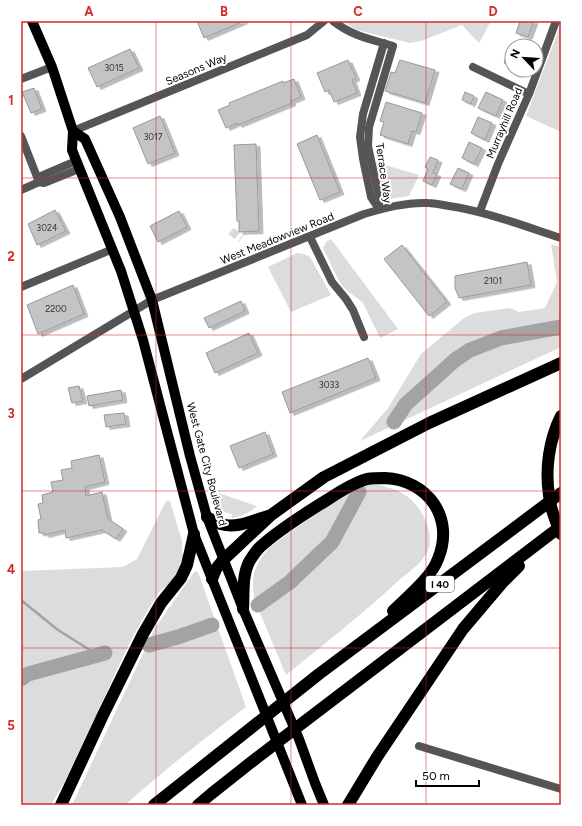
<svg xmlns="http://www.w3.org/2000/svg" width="582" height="826" font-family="Figtree,sans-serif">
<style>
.green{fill:#dcdcdc}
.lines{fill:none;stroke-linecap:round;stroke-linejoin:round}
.stream{stroke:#a3a3a3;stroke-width:2.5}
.river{stroke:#a3a3a3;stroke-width:15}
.building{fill:#c4c4c4;stroke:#999;filter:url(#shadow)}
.minor-tunnel{stroke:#d9d9d9;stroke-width:8;stroke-dasharray:8 4;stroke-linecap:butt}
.minor{stroke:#555;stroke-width:8}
.major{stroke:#000;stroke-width:10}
.highway{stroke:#000;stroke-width:12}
.grid{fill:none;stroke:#d62828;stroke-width:1;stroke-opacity:0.55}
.labels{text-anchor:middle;stroke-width:4;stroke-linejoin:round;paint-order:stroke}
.number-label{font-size:9px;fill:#313131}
.shield{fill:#fff;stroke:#4c4c4c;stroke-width:1}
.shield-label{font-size:10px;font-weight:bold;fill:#000}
.street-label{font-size:11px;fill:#000;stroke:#fff}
.neatline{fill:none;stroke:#d62828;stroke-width:1.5}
.grid-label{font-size:13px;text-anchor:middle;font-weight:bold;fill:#d62828}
</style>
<defs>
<filter id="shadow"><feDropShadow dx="4" dy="2.5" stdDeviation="0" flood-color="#0004"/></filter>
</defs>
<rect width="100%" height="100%" fill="#fff"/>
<g class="green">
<path d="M342 21H491L479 43 462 25 421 41 410 43 357 30Z"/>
<path d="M561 24V132L526 116Z"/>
<path d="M375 162 419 175 409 196 389 199 384 196Z"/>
<path d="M331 239 398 329 380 338 363 303 344 288 339 281 323 248 326 242Z"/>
<path d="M551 244 561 247V347L360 441 388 408 421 354 464 318 475 313 510 308 519 312 545 308 557 282Z"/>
<path d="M297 253 304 254 310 257 331 295 291 312 268 267Z"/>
<path d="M371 483C383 486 398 489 408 497 423 509 438 538 425 556 418 566 407 573 398 581 363 614 324 644 286 675L255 601C250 577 254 565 270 547 302 524 334 498 371 483Z"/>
<path d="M210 490 257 506C249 513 243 516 232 518V514C217 512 215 502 210 490Z"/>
<path d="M166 501H170L182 541V553L184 556 175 579 159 592 145 615 130 642 67 777 51 805H21V571L123 567 137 559Z"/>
<path d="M195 571 198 572 246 707C205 738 164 770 125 805H72L155 628Z"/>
</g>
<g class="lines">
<path class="stream" d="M21 600 58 630 98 655"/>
<g class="river">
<path d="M394 422 406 404 455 360 470 350 501 338 561 327"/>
<path d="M258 605 290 582 332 542 359 492"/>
<path d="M149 645 178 637 212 625"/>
<path d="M21 679 28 674 105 653"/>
</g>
</g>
<g class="building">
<path d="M197 21H244L204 38Z"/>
<path d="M520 21H534L528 37 516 33Z"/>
<path d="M510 46 512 47V66L504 63Z"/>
<path d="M130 49 139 68 97 87 88 68Z"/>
<path d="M348 60 356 78 352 80 357 93 334 102 329 90 325 92 317 73Z"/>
<path d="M400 60 435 70 425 103 385 91 391 72 395 73Z"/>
<path d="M294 79 301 97 291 101 292 103 238 125 237 123 226 128 218 110 230 105 229 103 283 81V83Z"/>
<path d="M34 88 42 109 31 113 22 92Z"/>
<path d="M465 92 474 96 471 104 462 100Z"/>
<path d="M486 92 503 100 496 116 478 108Z"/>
<path d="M386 102 422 113 416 132 412 131 408 144 380 135 384 122 380 121Z"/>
<path d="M160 116 175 153 148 164 133 128Z"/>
<path d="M478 117 492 123 485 140 471 133Z"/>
<path d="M317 135 340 192 320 200 297 144Z"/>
<path d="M469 142 482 148 474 164 462 158Z"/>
<path d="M256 144 259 231 239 232V221H237L234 145Z"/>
<path d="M430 157 438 160 433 173 437 174 432 185 423 181 428 169 425 167Z"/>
<path d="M458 168 469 173 462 189 450 184Z"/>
<path d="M55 210 66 231 37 245 28 224Z"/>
<path d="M179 211 187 227 158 242 150 226Z"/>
<path d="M402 245 447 302 429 316 384 259Z"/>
<path d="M527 262 531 285 459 298 455 288V276Z"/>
<path d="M73 285 84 314 38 334 27 305Z"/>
<path d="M241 301 245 311 209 328 204 318Z"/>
<path d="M249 333 258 353 215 373 206 353Z"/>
<path d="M368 358 376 378 290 413 282 392Z"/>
<path d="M79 386 83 401 72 403 68 388Z"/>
<path d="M121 390 123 400 89 406 87 396Z"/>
<path d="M124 413 126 424 106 427 104 415Z"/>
<path d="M265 432 273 454 239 468 230 446Z"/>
<path d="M99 455 105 482 85 487 86 496 102 492 108 519 123 529 116 539 102 530 66 538 65 530 45 535 44 533H39L38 520 41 519 38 504 43 503 42 495 53 492 51 482 63 480 61 470 72 468 71 461Z"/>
</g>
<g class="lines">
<path class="minor-tunnel" d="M231 231 241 239"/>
<g class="minor">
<path d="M333 21C352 36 370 39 393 46L369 127 368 146 379 197V209"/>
<path d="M473 67 529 94"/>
<path d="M21 79 52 67"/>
<path d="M73 131 307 35 324 21"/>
<path d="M21 136 39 182"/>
<path d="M39 182 41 176 76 161"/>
<path d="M21 190 39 182 44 183 79 169"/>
<path d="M379 209 371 197 363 159 360 137 363 114 384 43"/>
<path d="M480 211 498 164 529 94 556 21"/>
<path d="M310 237 332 282 346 299 353 310 364 337"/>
<path d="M21 287 113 249"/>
<path d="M21 379 152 300 364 214C385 208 406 202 428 203 435 203 442 205 449 206 488 212 524 226 561 238"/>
<path d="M419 746 561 789"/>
</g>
<g class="major">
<path d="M32 21 52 67 73 131 72 150 121 271 143 340 194 534 302 805"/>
<path d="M73 131 85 139 120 217 152 300 190 456 207 517 243 609 299 739 315 783 324 805"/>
</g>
<g class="highway">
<path d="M561 416C549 440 545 469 549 495 550 509 556 522 561 534"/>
<path d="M207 517C211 519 216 523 221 524 237 529 253 520 268 516"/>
<path d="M212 579 216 569 223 560 271 515 324 477 429 423 561 363"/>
<path d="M243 609C244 594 242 576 249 562 252 557 256 551 260 547 280 529 304 514 327 500 339 492 353 483 367 479 373 478 380 478 385 478 428 480 455 518 438 559 431 578 407 597 393 611"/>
<path d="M61 805 103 715 143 634 161 603 181 578 187 565 194 534"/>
<path d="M154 805 319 674 561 493"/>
<path d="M198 805 211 794 254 760 561 526"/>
<path d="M348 805 377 757 463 629 502 583 519 566"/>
</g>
</g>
<path class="grid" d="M156 21V805M291 21V805M426 21V805M21 178H561M21 335H561M21 491H561M21 648H561"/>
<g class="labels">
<g class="number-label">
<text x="114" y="71">3015</text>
<text x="153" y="140">3017</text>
<text x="47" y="231">3024</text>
<text x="493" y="284">2101</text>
<text x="56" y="312">2200</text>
<text x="329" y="388">3033</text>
</g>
<rect class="shield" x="426" y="576" width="28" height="16" rx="3"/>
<g class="shield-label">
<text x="440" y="588">I 40</text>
</g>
<g class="street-label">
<text transform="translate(196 69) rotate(-23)" y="4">Seasons Way</text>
<text transform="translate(504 123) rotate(-67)" y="4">Murrayhill Road</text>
<text transform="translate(384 173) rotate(82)" y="4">Terrace Way</text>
<text transform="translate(277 238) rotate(-22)" y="4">West Meadowview Road</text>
<text transform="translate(207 464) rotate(75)" y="4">West Gate City Boulevard</text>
</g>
</g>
<rect width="582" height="826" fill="none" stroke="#ffffff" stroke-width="44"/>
<g transform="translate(524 58) rotate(295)"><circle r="19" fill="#ffffff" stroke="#999999"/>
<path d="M0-3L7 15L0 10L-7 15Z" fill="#000000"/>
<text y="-6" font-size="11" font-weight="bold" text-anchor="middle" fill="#000000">N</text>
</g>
<path d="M416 780v6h63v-6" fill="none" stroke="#000000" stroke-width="2"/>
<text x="422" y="780" font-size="12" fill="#000000" stroke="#ffffff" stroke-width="3" paint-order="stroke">50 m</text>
<rect x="22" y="22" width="538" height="782" class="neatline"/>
<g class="grid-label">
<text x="89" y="16">A</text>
<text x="224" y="16">B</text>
<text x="358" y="16">C</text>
<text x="493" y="16">D</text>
<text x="11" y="105">1</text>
<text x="11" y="261">2</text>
<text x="11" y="418">3</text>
<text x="11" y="574">4</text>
<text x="11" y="730">5</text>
</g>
</svg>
